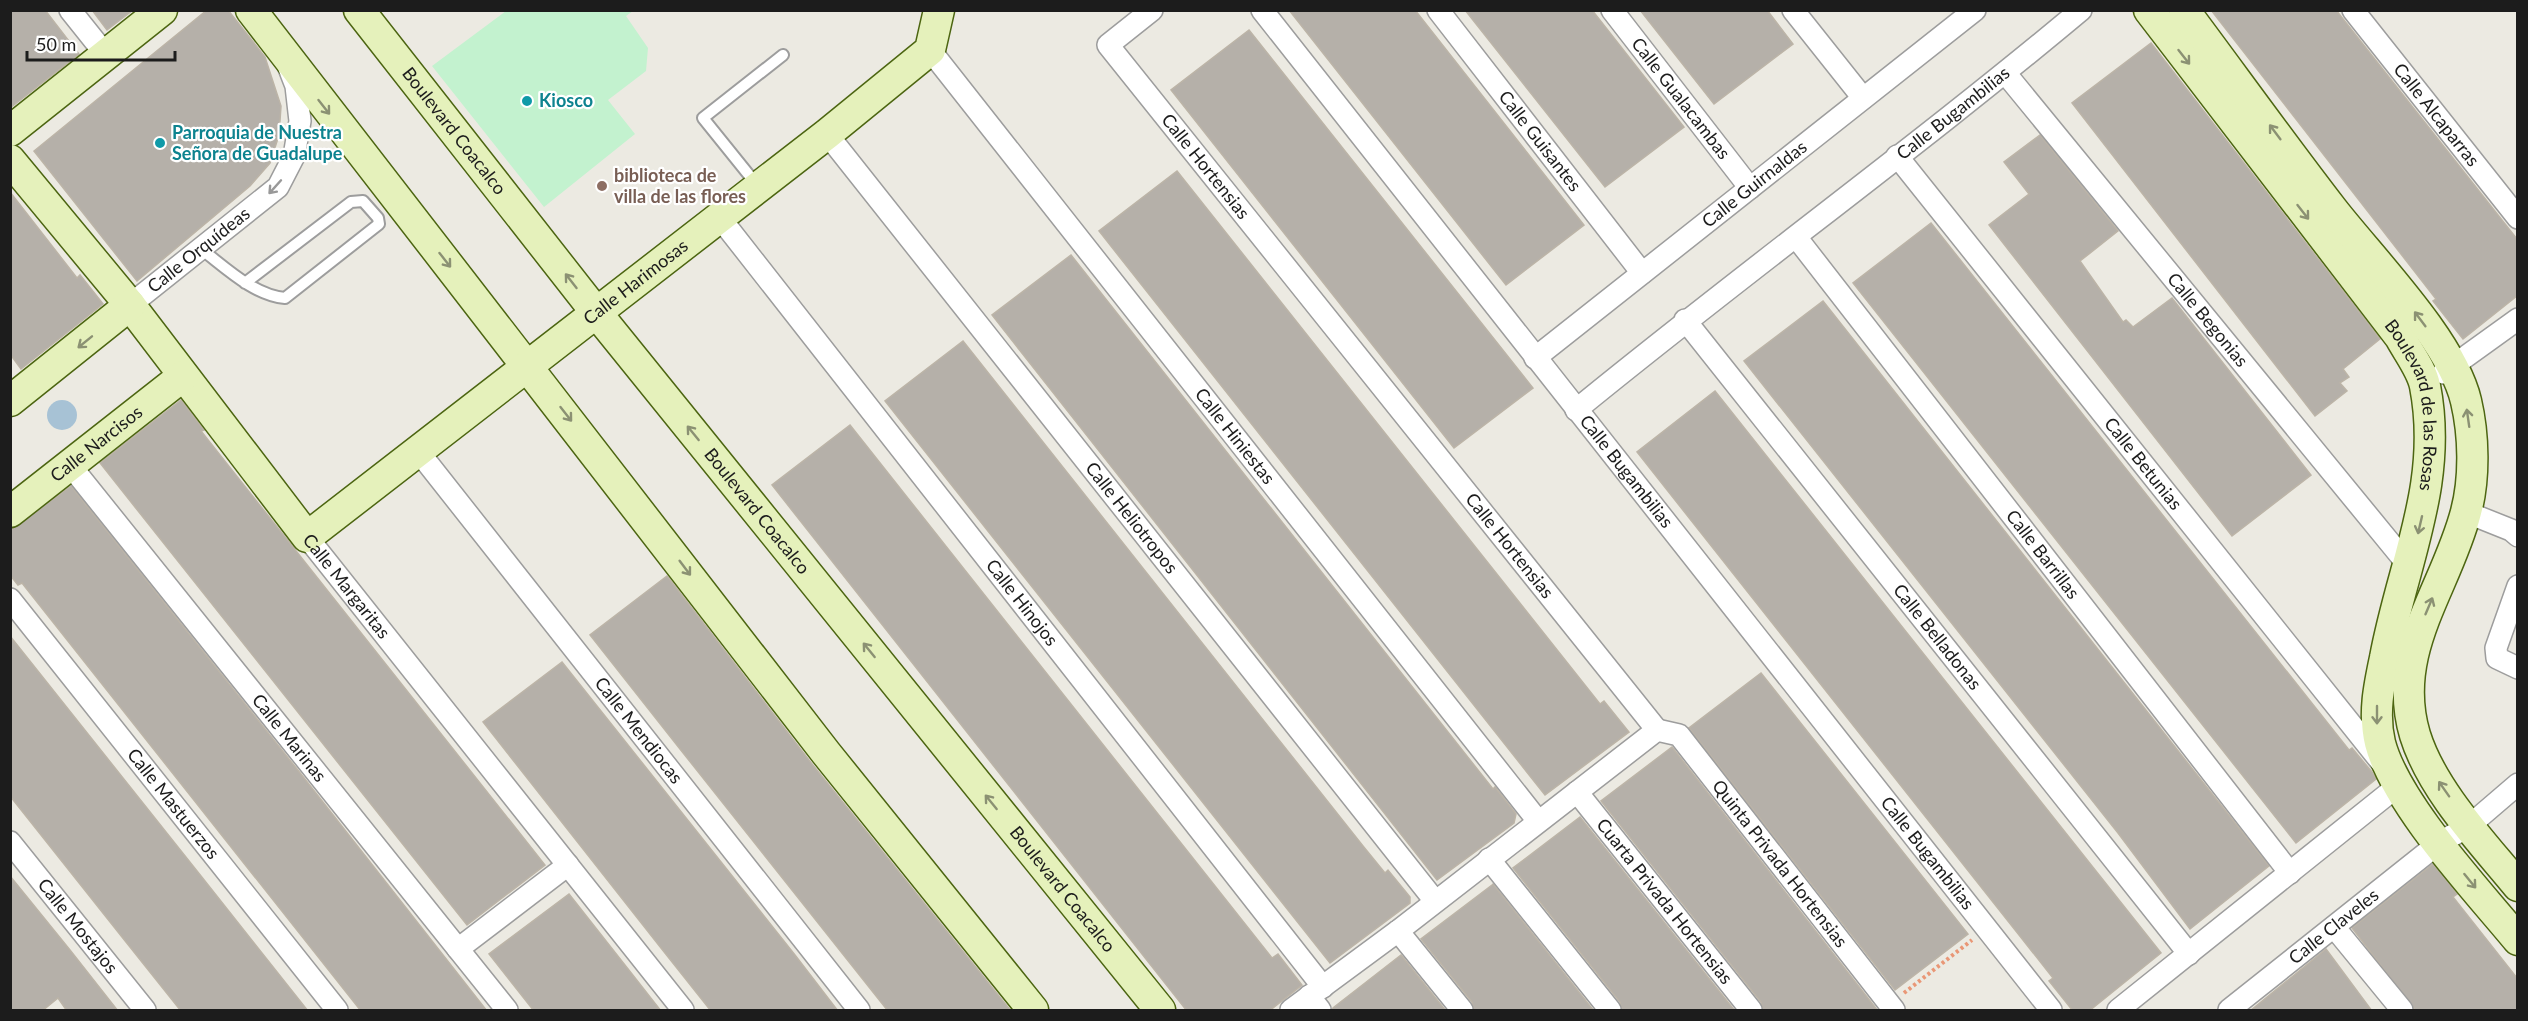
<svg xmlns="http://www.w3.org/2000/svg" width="2528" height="1021" font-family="Lato,sans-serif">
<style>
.park{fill:#c3f2cf}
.water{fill:#a7c2d5}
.building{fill:#b5b0a9;stroke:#bcb4a7;stroke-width:1.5}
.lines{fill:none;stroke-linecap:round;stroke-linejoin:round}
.lane-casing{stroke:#9d9d9d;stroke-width:14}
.street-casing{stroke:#9d9d9d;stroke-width:24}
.secondary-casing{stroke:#4c6511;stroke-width:33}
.path{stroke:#e99776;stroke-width:4;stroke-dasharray:3 3;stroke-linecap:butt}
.lane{stroke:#fff;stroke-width:10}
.street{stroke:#fff;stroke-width:21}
.secondary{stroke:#e5f1bb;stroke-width:30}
.oneway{stroke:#8b9173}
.oneway2{stroke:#999}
.culture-dot{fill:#0f9aa8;stroke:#fff;stroke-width:2}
.education-dot{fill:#8d6e63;stroke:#fff;stroke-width:2}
.labels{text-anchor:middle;stroke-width:4.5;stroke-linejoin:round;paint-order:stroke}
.street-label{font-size:18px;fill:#1c1c1c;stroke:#fff}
.culture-label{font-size:18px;font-weight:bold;fill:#0d838f;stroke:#fff;text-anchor:start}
.education-label{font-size:18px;font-weight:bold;fill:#785e54;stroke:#fff;text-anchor:start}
</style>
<rect width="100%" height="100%" fill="#eceae2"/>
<path class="park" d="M506 11H633L626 16 648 48 646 71 608 100 635 134 544 207 432 66Z"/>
<circle class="water" cx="62" cy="415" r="15"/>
<g class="building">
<path d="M10 10H45L79 54 10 108Z"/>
<path d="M92 10H133L107 30Z"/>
<path d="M207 10H228L265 57 281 106 279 135 270 163 250 186 137 281 34 151Z"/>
<path d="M1289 10H1415L1584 225 1506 285Z"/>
<path d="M1465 10H1592L1684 127 1605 187Z"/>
<path d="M1640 10H1767L1793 44 1714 104Z"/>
<path d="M2211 10H2336L2517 239V296L2463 339 2433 301 2436 299Z"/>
<path d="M1249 30 1533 388 1454 448 1171 90Z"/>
<path d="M2151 43 2380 339 2343 369 2349 377 2340 383 2347 391 2315 416 2072 103Z"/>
<path d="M2040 135 2118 231 2080 261 2123 322 2126 320 2133 327 2172 298 2311 475 2232 536 1989 225 2029 194 2004 162Z"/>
<path d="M1177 171 1600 704 1604 701 1629 732 1545 795 1099 231Z"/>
<path d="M10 192 77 278 80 275 103 304 21 369 10 354Z"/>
<path d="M1931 223 2349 750 2352 748 2372 772 2376 779 2296 843 1853 283Z"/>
<path d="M1071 255 1493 789 1495 787 1516 814 1514 823 1437 880 992 315Z"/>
<path d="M1823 301 2269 866 2190 929 2118 833 1744 361Z"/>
<path d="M963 341 1363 846 1385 873 1388 870 1410 897V903L1330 963 885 401Z"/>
<path d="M1715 391 2161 953 2089 1011H2073L2049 981 2053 978 2023 940 1637 452Z"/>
<path d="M181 400 204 430 201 431 545 865 467 925 100 463Z"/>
<path d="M850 425 1272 958 1278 954 1302 985 1269 1011H1187L772 485Z"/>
<path d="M71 486 297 769 487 1011H361L22 583 18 585 10 575V531Z"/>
<path d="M667 576 812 764 1011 1011H888L680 749 590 635Z"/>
<path d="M10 636 201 876 308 1011H181L122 937 10 796Z"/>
<path d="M562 662 795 955 838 1011H711L661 948 483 722Z"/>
<path d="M1761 673 1968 934 1895 990 1689 728Z"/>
<path d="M1672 747 1878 1011H1763L1761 1002 1601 801Z"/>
<path d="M1580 817 1735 1011H1622L1620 1002 1513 868Z"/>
<path d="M2433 864 2457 894 2453 897 2517 978V1011H2416L2352 928Z"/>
<path d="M10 876 70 950 118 1011H67L58 998 42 1011H10Z"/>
<path d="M1492 885 1493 884 1594 1011H1474L1472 1002 1421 939Z"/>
<path d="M569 894 632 974 661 1011H534L489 954Z"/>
<path d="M2326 949 2372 1011H2250L2293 976Z"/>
<path d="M1401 955 1446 1011H1332L1333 1008Z"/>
</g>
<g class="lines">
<defs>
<g id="lane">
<path d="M757 185 703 118 783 55"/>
<path d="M201 249C225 267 253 295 285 298L379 224 378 218 363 201 351 202 245 283"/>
</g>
<g id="street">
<path d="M70 10 106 55"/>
<path id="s1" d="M1152 10 1108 45 1657 730"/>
<path id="s2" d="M1262 10 2051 1010"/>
<path id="s3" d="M1438 10 1642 273"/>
<path id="s4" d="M1612 10 1750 188"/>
<path d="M1793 10 1863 98"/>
<path id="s5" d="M2353 10 2518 218"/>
<path id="s6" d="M930 50 1538 821"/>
<path id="s7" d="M2006 74 2409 566"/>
<path id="s8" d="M827 134 1435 901"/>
<path id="s9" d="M1897 156 2382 763"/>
<path id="s10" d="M720 218 1323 987"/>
<path id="s11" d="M1796 237 2290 873"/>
<path id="s12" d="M130 305 278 187 294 156 300 121 296 86 289 68"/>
<path id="s13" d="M1685 320 2189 954"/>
<path id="s14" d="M1535 358 1975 10"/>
<path d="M2443 373 2518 319"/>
<path id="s15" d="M1576 410C1742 274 1916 148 2081 10"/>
<path id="s16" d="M418 451 859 1010"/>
<path id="s17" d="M70 465 507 1010"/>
<path d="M2466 512 2511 530 2518 536"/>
<path id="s18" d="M307 537 683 1010"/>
<path d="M2518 586 2496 648 2497 658 2518 668"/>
<path id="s19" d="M10 599 337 1010"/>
<path id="s20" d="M1657 730 1679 735 1894 1010"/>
<path id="s21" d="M1577 792 1751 1010"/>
<path id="s22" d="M10 842 145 1010"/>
<path d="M1489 859 1610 1010"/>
<path d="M2334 927 2402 1010"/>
<path d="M1398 931 1462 1010"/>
<path d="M458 949 568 865"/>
<path d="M1309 996 1320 1010"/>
<path d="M1291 1010 1398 931 1657 730"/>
<path d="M2118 1010 2399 785"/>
<path id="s23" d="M2229 1010 2439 843 2469 826 2518 784"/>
</g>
<g id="secondary">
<path d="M251 10 826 753 1033 1010"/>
<path id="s24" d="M359 10 595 311 1160 1010"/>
<path id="s25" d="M2149 10 2400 337C2408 352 2422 370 2425 386 2444 484 2402 565 2385 658 2379 686 2373 714 2380 743 2396 804 2476 889 2518 940"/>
<path d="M2184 10C2234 77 2282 144 2333 210 2372 260 2452 341 2466 401 2474 435 2475 478 2466 512 2446 589 2390 651 2415 735 2432 790 2482 842 2518 886"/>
<path d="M10 131 162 10"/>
<path id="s26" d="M10 160 130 305 307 537 827 134 930 50 939 10"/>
<path d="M10 401 130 305"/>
<path id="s27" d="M10 512 183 376"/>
</g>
</defs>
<use href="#lane" class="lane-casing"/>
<use href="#street" class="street-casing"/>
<use href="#secondary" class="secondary-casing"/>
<path class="path" d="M1904 993 1972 940"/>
<use href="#lane" class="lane"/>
<use href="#street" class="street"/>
<use href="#secondary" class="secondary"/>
</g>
<defs><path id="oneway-shaft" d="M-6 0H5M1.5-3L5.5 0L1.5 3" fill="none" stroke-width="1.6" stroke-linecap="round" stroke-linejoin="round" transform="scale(1.5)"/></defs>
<g class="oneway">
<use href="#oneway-shaft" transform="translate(2184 57) rotate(52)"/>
<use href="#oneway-shaft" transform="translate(324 107) rotate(52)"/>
<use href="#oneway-shaft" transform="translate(2275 132) rotate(-127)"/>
<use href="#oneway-shaft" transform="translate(2303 212) rotate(52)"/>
<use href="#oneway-shaft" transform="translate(445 260) rotate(52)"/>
<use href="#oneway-shaft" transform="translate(571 281) rotate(-128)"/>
<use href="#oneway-shaft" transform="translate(2420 319) rotate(-127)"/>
<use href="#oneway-shaft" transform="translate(85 342) rotate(141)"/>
<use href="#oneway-shaft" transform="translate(566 414) rotate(52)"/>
<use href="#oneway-shaft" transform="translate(2468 418) rotate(-98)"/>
<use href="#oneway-shaft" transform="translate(693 433) rotate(-129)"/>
<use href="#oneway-shaft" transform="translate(2420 525) rotate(103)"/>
<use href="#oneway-shaft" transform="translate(685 568) rotate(53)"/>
<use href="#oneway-shaft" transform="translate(2429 606) rotate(-67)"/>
<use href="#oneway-shaft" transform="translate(869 650) rotate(-129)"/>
<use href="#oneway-shaft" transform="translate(2377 715) rotate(90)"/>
<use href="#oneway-shaft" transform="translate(2444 789) rotate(-125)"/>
<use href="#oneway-shaft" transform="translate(991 802) rotate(-129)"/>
<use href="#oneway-shaft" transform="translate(2470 881) rotate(51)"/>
</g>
<use class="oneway2" href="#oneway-shaft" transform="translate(275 187) rotate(132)"/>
<g class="culture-dot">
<circle cx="527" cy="101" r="6"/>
<circle cx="160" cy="143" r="6"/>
</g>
<circle class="education-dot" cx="602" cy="186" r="6"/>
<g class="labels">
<g class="street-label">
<text dy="6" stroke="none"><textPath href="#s4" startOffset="112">Calle Gualacambas</textPath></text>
<text dy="6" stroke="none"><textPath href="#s15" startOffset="480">Calle Bugambilias</textPath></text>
<text dy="6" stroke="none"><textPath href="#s5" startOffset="134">Calle Alcaparras</textPath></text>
<text dy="6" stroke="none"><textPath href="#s24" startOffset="154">Boulevard Coacalco</textPath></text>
<text dy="6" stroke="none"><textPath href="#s3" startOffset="166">Calle Guisantes</textPath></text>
<text dy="6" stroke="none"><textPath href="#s1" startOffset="212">Calle Hortensias</textPath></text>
<text dy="6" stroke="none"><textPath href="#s14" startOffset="280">Calle Guirnaldas</textPath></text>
<text dy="6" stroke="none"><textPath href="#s12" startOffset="88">Calle Orquídeas</textPath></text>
<text dy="6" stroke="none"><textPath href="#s26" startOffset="896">Calle Harimosas</textPath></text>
<text dy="6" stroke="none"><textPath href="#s7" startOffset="318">Calle Begonias</textPath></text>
<text dy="6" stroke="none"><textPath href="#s25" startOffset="483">Boulevard de las Rosas</textPath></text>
<text dy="6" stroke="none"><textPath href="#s6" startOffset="492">Calle Hiniestas</textPath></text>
<text dy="6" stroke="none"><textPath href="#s27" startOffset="110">Calle Narcisos</textPath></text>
<text dy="6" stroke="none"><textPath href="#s9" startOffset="394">Calle Betunias</textPath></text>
<text dy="6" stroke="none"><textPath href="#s2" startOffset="588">Calle Bugambilias</textPath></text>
<text dy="6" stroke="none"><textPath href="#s24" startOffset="640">Boulevard Coacalco</textPath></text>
<text dy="6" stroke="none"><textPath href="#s8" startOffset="490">Calle Heliotropos</textPath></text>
<text dy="6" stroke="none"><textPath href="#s1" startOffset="698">Calle Hortensias</textPath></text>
<text dy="6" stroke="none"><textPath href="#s11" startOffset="402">Calle Barrillas</textPath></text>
<text dy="6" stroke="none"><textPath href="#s18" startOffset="63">Calle Margaritas</textPath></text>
<text dy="6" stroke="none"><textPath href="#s10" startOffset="489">Calle Hinojos</textPath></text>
<text dy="6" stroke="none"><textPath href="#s13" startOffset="405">Calle Belladonas</textPath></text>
<text dy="6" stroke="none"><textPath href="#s16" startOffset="356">Calle Mendiocas</textPath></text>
<text dy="6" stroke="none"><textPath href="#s17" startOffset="350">Calle Marinas</textPath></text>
<text dy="6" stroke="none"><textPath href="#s19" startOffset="262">Calle Mastuerzos</textPath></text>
<text dy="6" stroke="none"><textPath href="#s2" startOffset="1074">Calle Bugambilias</textPath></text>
<text dy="6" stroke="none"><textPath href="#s20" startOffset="186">Quinta Privada Hortensias</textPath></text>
<text dy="6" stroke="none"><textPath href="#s24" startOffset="1126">Boulevard Coacalco</textPath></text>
<text dy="6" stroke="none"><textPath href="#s21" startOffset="140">Cuarta Privada Hortensias</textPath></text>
<text dy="6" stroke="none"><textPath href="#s22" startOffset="108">Calle Mostajos</textPath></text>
<text dy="6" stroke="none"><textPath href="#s23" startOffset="134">Calle Claveles</textPath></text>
</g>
<g class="culture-label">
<text x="539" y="107">Kiosco</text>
<text x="172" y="139">Parroquia de Nuestra<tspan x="172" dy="21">Señora de Guadalupe</tspan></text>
</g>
<g class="education-label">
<text x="614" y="182">biblioteca de<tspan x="614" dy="21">villa de las flores</tspan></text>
</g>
</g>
<rect width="2528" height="1021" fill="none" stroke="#1c1c1c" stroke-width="24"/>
<path d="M27 51v9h148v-9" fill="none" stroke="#1c1c1c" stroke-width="3"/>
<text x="36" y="51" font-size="18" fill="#1c1c1c" stroke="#ffffff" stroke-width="4.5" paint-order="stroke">50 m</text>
</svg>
